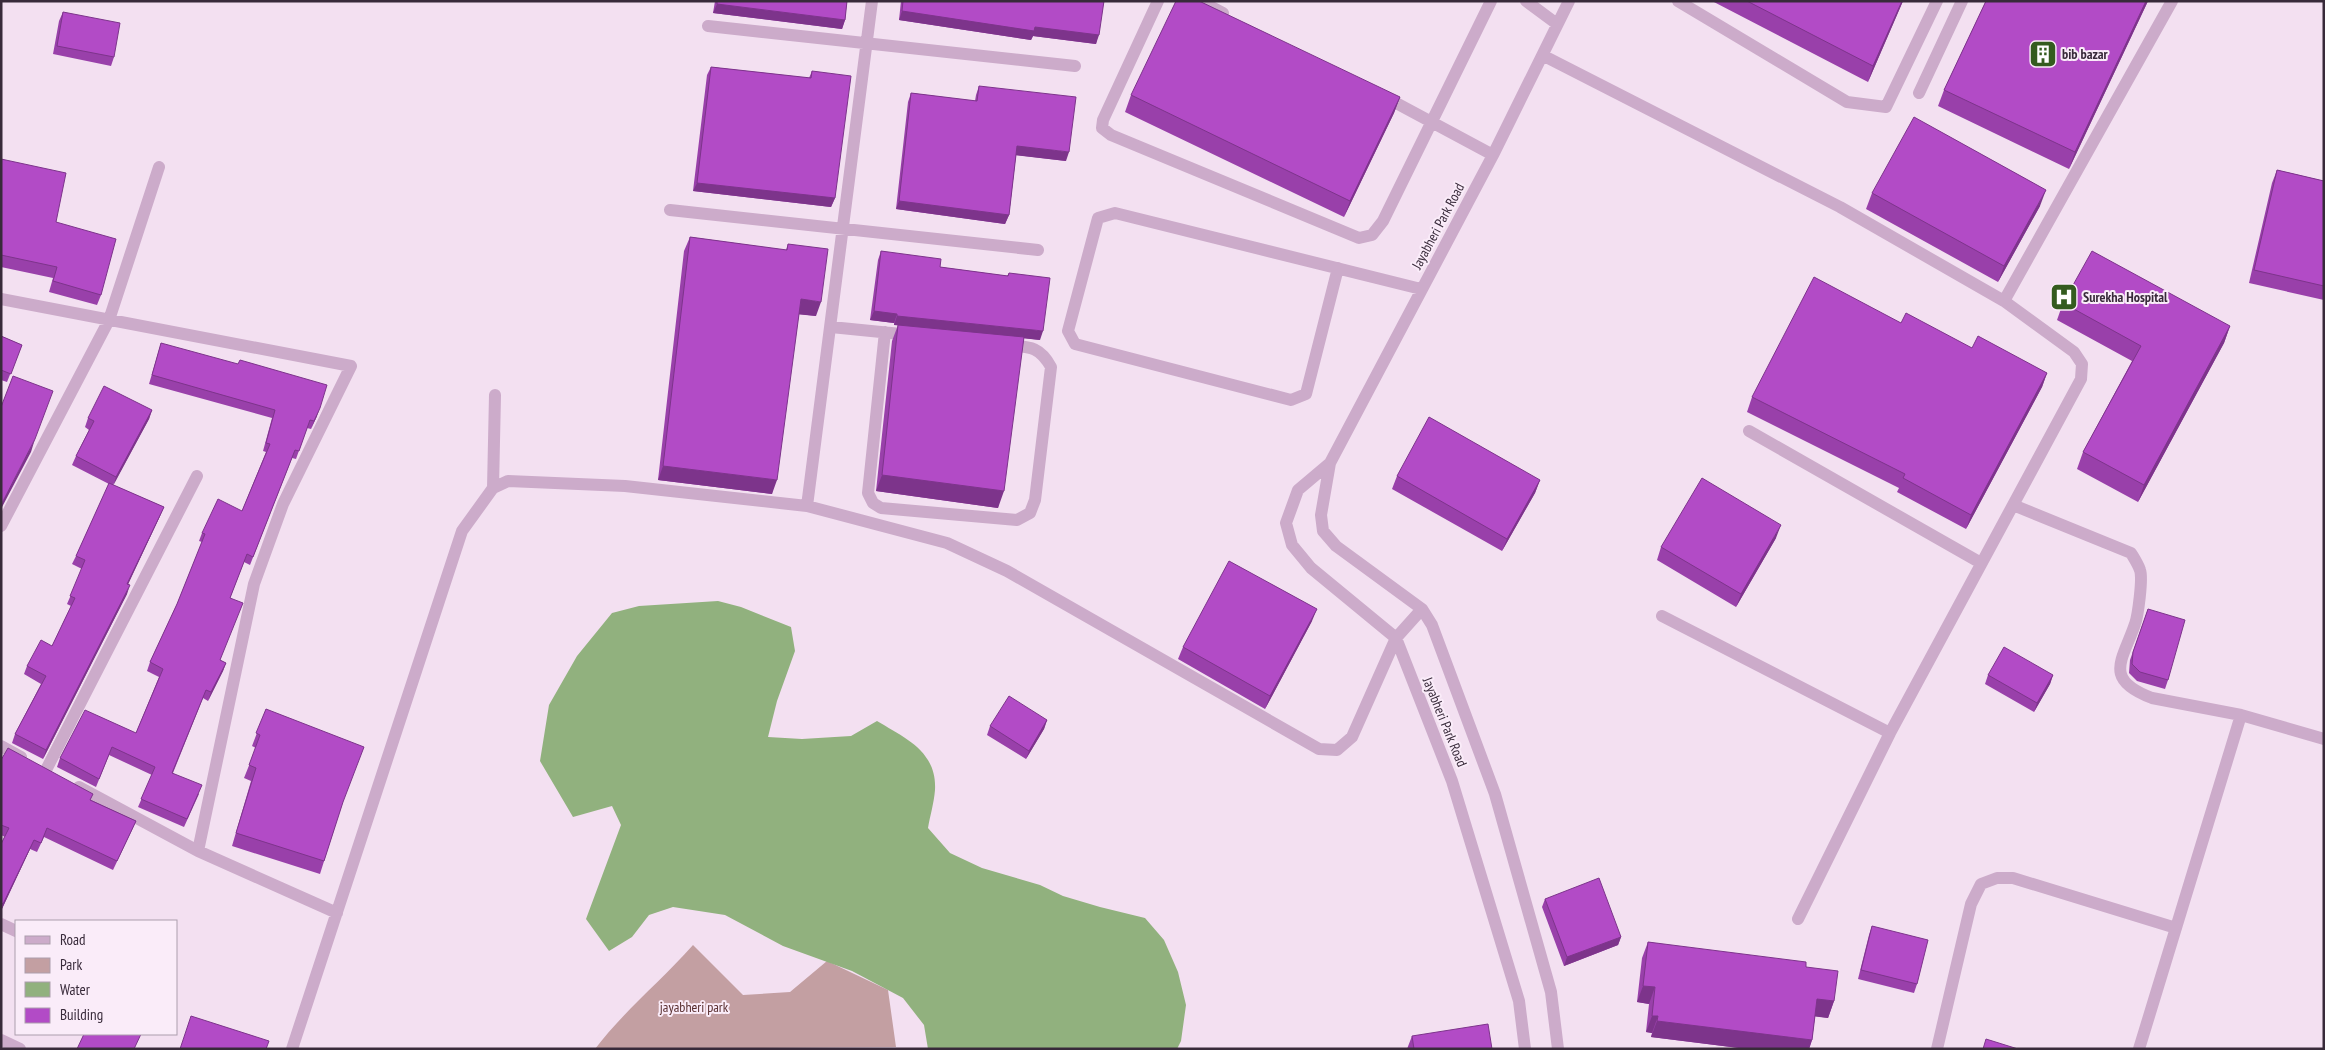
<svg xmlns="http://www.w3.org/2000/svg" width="2325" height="1050" viewBox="0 0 2325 1050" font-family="'PT Sans Narrow',sans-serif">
	<rect width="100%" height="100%" fill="#f3e0f1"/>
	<path fill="#c39fa2" d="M 693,945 L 743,995 L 790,992 L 827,961 L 888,990 L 896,1047 L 595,1049 C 624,1011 661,981 693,945 Z"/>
	<path fill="#91b17e" d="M 718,601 L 741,607 L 791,627 L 795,651 L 777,701 L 768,737 L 802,739 L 851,736 L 877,721 C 905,738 937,751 935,790 C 934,803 930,816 928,828 L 950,853 L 982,868 L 1040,885 L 1063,896 L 1100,907 L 1145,918 L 1164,940 L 1178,972 L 1186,1005 L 1181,1041 L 1177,1049 L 928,1049 L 924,1025 L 903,998 L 852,971 L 783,946 L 725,915 L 673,907 L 649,915 L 632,937 L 609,951 L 586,919 L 621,825 L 612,806 L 573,817 L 540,761 L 549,705 L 577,656 L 612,613 L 639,606 Z"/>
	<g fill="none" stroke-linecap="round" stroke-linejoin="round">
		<path stroke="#ccabca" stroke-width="12" d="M 1919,93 L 1962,1"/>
		<path stroke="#ccabca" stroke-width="12" d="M 1158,1 L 1103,120 L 1102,128 L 1111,135 L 1359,238 L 1372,235 L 1383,221 L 1491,1
			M 1200,1 L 1223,13
			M 1526,1 L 1557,24
			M 1678,1 L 1847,102 L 1886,107 L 1937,1
			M 708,26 L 1075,66
			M 1544,56 L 1840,207 L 2004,301
			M 1383,96 L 1493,155
			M 670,210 L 1038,250
			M 1338,268 L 1306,394 L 1291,400 L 1075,344 L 1068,331 L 1098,218 L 1115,213 L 1421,289
			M 1,299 L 351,366 L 283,504 L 254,584 L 198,851
			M 831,327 L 911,335
			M 885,332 L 868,493 L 873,503 L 881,508 L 1017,520 L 1030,513 L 1035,500 L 1051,367 C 1039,345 1028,347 1005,345
			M 1749,431 L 1981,563
			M 1330,463 L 1298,490 L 1286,523 L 1292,545 L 1311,568 L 1396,638 L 1452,781 L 1519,1001 L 1525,1049
			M 493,488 L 495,395
			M 2013,505 L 2131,553 C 2134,558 2138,564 2140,570 C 2143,578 2138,616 2135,624 C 2123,660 2102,679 2152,698 L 2241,715 L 2324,739
			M 807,506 L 872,1
			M 1,526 L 109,320 L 159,167
			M 1662,616 L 1890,733
			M 1,746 L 21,757
			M 46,770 L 197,476
			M 79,787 L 198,851 L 337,913
			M 1798,919 L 1890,733 L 2081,379 L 2082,364 L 2074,352 L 2004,301 L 2172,1
			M 1,924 L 16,931
			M 1,1040 L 20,1049
			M 292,1049 L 462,531 L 493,488 L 508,481 L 625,486 L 807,506 L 947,543 L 1007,571 L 1319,749 L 1337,750 L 1352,737 L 1396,638 L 1422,609
			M 1558,1049 L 1551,992 L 1495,794 L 1432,625 L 1422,609 L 1336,546 L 1323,531 L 1321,515 L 1330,463 L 1493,155 L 1569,1
			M 1937,1049 L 1971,904 L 1981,884 L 1997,878 L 2013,878 L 2176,928
			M 2139,1049 L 2241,715"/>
	</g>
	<path fill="#9940aa" d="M 715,1 L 847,1 L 845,20 L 842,29 L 713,13 Z
		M 901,1 L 1104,1 L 1096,44 L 1033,36 L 1031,40 L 899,20 Z
		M 1712,1 L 1903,1 L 1868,82 Z
		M 1986,1 L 2148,1 L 2069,169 L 1938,106 L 1944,90 Z
		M 63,12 L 114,57 L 111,66 L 53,54 L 59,21 Z
		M 711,67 L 809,78 L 812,71 L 835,198 L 831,207 L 693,191 L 707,75 Z
		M 979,86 L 1066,161 L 1016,155 L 1009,215 L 1005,224 L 896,209 L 908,102 L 911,93 L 975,101 L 976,95 Z
		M 1131,95 L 1400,97 L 1394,113 L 1344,217 L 1125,112 Z
		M 1,159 L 56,222 L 101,295 L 97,305 L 49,292 L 53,278 L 1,267 Z
		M 2277,170 L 2324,181 L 2324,300 L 2249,283 L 2272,183 Z
		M 1872,193 L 2040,206 L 1998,282 L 1866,209 Z
		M 690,237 L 786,250 L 788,244 L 816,316 L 799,314 L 772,494 L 658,480 L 684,251 Z
		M 881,251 L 940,267 L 1007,276 L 1009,273 L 1040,340 L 1024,338 L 998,508 L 876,491 L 892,341 L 898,325 L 894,325 L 894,323 L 870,320 L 878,260 Z
		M 2063,303 L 2230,326 L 2224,343 L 2138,502 L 2077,469 L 2083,452 L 2132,361 L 2057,320 Z
		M 1901,323 L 1972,348 L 2047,373 L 2042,387 L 1966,529 L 1897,492 L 1899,488 L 1747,412 L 1752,397 Z
		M 1,336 L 22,345 L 7,382 L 1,380 Z
		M 161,343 L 317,416 L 311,429 L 307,428 L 296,459 L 292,458 L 250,565 L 244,562 L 230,598 L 220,660 L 226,663 L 223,671 L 208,701 L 203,698 L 173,773 L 199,794 L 184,827 L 138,807 L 152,775 L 109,755 L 96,787 L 57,767 L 60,758 L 136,733 L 159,677 L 147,671 L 150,662 L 177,604 L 202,542 L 199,541 L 202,533 L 242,511 L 266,452 L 263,451 L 272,418 L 149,384 Z
		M 152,410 L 149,419 L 113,485 L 164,507 L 160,516 L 128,584 L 127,594 L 43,759 L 12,743 L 15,734 L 41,684 L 24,674 L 27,666 L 52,646 L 71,606 L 67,604 L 82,569 L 72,564 L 76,556 L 109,484 L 72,465 L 76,456 L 89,430 L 85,427 L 88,418 Z
		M 1397,476 L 1540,480 L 1535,493 L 1502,551 L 1392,489 Z
		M 1776,538 L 1736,607 L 1657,560 L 1661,547 Z
		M 2148,609 L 2168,680 L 2165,689 L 2137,681 L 2129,673 L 2130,660 Z
		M 1312,621 L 1265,709 L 1178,659 L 1183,647 Z
		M 1988,675 L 2053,675 L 2050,684 L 2034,712 L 1985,684 Z
		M 266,709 L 341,807 L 320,874 L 232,846 L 251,781 L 244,778 L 256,748 L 252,746 Z
		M 1047,720 L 1044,729 L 1026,759 L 987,735 L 990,726 Z
		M 1,760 L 91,800 L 136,821 L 132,830 L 113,870 L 44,837 L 37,852 L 30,849 L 1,911 L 1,844 L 5,837 L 1,835 Z
		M 1545,899 L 1621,937 L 1618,945 L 1564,966 L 1542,907 Z
		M 1872,926 L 1917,984 L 1914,993 L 1858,979 L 1869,935 Z
		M 1648,942 L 1806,967 L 1834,1001 L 1828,1018 L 1815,1016 L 1812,1040 L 1809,1049 L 1747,1049 L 1651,1037 L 1652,1033 L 1646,1032 L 1649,1004 L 1637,1002 L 1642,958 Z
		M 1412,1036 L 1492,1049 L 1407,1049 Z"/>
	<path fill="#7d348b" d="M 1902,1 L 1903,1 L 1868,82 L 1873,66 Z
		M 2146,1 L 2148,1 L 2069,169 L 2075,152 Z
		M 717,4 L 845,20 L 842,29 L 713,13 Z
		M 902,11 L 1035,27 L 1099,35 L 1096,44 L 1033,36 L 1031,40 L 899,20 Z
		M 1400,97 L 1394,113 L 1344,217 L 1350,201 Z
		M 1017,146 L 1069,152 L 1066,161 L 1014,155 Z
		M 697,183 L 835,198 L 831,207 L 693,191 Z
		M 2046,190 L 2040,206 L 1998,282 L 2004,266 Z
		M 899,201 L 1009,215 L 1005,224 L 896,209 Z
		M 801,299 L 821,302 L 816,316 L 795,314 Z
		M 874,311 L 897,314 L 894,323 L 870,320 Z
		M 897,316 L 1043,331 L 1040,340 L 894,325 Z
		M 2230,326 L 2224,343 L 2138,502 L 2144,485 Z
		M 2047,373 L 2042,387 L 1966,529 L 1971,515 Z
		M 320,408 L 317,416 L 311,429 L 314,421 Z
		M 152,410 L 149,419 L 113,486 L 116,477 Z
		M 35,439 L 31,452 L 1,509 L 1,505 Z
		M 663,466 L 777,480 L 772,494 L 658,480 Z
		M 882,475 L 1004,491 L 998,508 L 876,491 Z
		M 1540,480 L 1535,493 L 1502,551 L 1507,539 Z
		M 164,507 L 160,516 L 124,593 L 127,584 Z
		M 1781,525 L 1776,538 L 1736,607 L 1741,594 Z
		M 130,585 L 127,594 L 43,759 L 46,750 Z
		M 1317,609 L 1312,621 L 1265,709 L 1270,696 Z
		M 226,663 L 223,671 L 208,701 L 211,692 Z
		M 2053,675 L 2050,684 L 2034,712 L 2037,703 Z
		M 1047,720 L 1044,729 L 1026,759 L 1029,751 Z
		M 34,840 L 30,849 L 1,911 L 3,904 Z
		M 1621,937 L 1618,945 L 1564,966 L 1567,957 Z
		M 1643,986 L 1655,987 L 1649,1004 L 1637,1002 Z
		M 1817,999 L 1834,1001 L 1828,1018 L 1811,1016 Z
		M 1652,1016 L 1658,1016 L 1652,1033 L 1646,1032 Z
		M 1657,1021 L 1812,1040 L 1809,1049 L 1747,1049 L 1651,1037 Z"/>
	<path fill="#b24bc6" stroke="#7d348b" d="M 717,1 L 847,1 L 845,20 L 717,4 Z
		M 903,1 L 1104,1 L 1099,35 L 1035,27 L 1034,31 L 902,11 Z
		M 1176,1 L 1199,1 L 1400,97 L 1350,201 L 1131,95 Z
		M 1747,1 L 1902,1 L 1873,66 Z
		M 1986,1 L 2146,1 L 2075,152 L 1944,90 Z
		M 63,12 L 120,23 L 114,57 L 57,46 Z
		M 711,67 L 811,78 L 812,71 L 851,76 L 835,198 L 697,183 Z
		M 979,86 L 1076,97 L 1069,152 L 1017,146 L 1009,215 L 899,201 L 911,93 L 977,101 Z
		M 1914,117 L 2046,190 L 2004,266 L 1872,193 Z
		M 1,159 L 66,173 L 56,222 L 116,239 L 101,295 L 53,281 L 57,267 L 1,255 Z
		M 2277,170 L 2324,181 L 2324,286 L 2254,270 Z
		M 690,237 L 787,250 L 788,244 L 828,249 L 821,302 L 801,299 L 777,480 L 663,466 Z
		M 881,251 L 941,259 L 940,267 L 1008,276 L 1009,273 L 1050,278 L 1043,331 L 897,316 L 897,314 L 874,311 Z
		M 2092,251 L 2230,326 L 2144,485 L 2083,452 L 2141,346 L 2063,303 Z
		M 1814,277 L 1901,323 L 1906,313 L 1972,348 L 1978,336 L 2047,373 L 1971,515 L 1903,478 L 1905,474 L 1752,397 Z
		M 898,325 L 1024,337 L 1004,491 L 882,475 Z
		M 1,336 L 22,345 L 11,374 L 1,370 Z
		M 161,343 L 238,364 L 240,360 L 327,385 L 320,408 L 314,421 L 310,420 L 299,451 L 295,450 L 253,557 L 247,554 L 230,598 L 243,603 L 220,660 L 226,663 L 211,692 L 206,690 L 172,773 L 202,785 L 187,819 L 141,799 L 155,767 L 112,747 L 99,779 L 60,758 L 85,710 L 136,733 L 163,669 L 150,662 L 177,604 L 205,534 L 202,533 L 218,499 L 242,511 L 270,444 L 266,443 L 275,410 L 152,375 Z
		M 13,376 L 53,391 L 35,439 L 1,505 L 1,407 Z
		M 104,386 L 152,410 L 116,477 L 76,456 L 94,421 L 88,418 Z
		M 1429,417 L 1540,480 L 1507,539 L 1397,476 Z
		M 1702,478 L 1781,525 L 1741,594 L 1661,547 Z
		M 109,483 L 164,507 L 127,584 L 130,585 L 46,750 L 15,734 L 46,676 L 27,666 L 41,640 L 52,646 L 75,598 L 70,596 L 85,560 L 76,556 Z
		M 1229,561 L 1317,609 L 1270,696 L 1183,647 Z
		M 2148,609 L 2185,620 L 2168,680 L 2140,672 L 2132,664 L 2133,652 Z
		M 2004,647 L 2053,675 L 2037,703 L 1988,675 Z
		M 1009,696 L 1047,720 L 1029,751 L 990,726 Z
		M 266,709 L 364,747 L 343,802 L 324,861 L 236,833 L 256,768 L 249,765 L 260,735 L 256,733 Z
		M 8,748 L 93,794 L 90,800 L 136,821 L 117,861 L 47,828 L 41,843 L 34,840 L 3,904 L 1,903 L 1,844 L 9,828 L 1,825 L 1,760 Z
		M 1599,878 L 1621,937 L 1567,957 L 1545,899 Z
		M 1872,926 L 1928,940 L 1917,984 L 1861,970 Z
		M 1648,942 L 1806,962 L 1806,967 L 1838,971 L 1834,1001 L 1817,999 L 1812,1040 L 1657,1021 L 1658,1016 L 1652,1016 L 1655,987 L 1643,986 Z
		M 191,1016 L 269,1041 L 266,1049 L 180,1049 Z
		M 1488,1024 L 1492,1049 L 1414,1049 L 1412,1036 Z
		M 84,1034 L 141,1034 L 134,1049 L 77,1049 Z
		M 1986,1039 L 2018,1049 L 1983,1049 Z"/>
	<defs>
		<g id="building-square" transform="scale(1.4375)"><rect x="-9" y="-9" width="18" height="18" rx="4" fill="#345c1f" stroke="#faecf9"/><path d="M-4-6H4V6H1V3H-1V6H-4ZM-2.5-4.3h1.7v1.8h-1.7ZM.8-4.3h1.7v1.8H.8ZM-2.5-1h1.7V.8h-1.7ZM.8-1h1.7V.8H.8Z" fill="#fff"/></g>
		<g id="hospital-square" transform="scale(1.4375)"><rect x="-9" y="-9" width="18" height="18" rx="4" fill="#345c1f" stroke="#faecf9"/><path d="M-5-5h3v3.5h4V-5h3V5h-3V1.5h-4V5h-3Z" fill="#fff"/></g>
	</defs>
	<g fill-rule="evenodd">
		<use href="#building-square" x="2043" y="54"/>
		<use href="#hospital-square" x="2064" y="297"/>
	</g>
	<g text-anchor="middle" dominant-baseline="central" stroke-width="4" stroke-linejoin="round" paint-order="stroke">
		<g font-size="14" font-weight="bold" fill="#382a3a" stroke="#faecf9" text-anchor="start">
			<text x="2062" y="54">bib bazar</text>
			<text x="2083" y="297">Surekha Hospital</text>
		</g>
		<g font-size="14" fill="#382a3a" stroke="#faecf9">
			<text transform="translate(1438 226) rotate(-62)">Jayabheri Park Road</text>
			<text transform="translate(1445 722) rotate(68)">Jayabheri Park Road</text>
		</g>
		<g font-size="14" fill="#582e2f" stroke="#faecf9">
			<text x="694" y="1007">jayabheri park</text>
		</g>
	</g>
	<rect width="2325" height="1050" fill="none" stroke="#382a3a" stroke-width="5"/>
	<rect x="15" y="920" width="162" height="115" fill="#faecf9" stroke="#ac9ead"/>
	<rect x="25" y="936" width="25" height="8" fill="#ccabca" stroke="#ac9ead"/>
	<text x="60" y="945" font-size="15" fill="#382a3a">Road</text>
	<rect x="25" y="958" width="25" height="15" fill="#c39fa2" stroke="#ac9ead"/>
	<text x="60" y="970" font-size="15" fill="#382a3a">Park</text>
	<rect x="25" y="982" width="25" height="15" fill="#91b17e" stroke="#ac9ead"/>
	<text x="60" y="995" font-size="15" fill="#382a3a">Water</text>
	<rect x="25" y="1008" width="25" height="15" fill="#b24bc6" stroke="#ac9ead"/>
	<text x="60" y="1020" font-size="15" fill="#382a3a">Building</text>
</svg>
